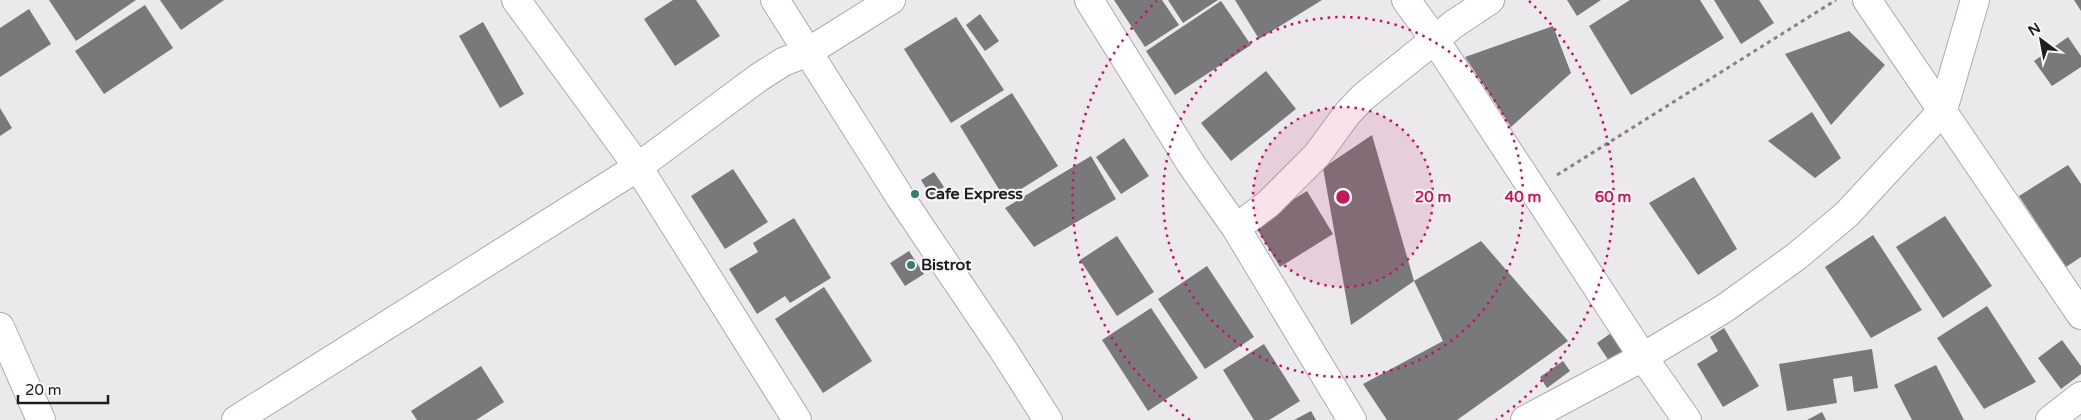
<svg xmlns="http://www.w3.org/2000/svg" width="2081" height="420" viewBox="0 0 2081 420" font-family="'Varela Round',sans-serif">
	<rect width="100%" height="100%" fill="#ebe9ec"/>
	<path fill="#79787a" d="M 49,0 L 136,0 L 76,41 Z
		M 160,0 L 224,0 L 181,30 Z
		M 673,0 L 696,0 L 720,36 L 675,66 L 644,19 Z
		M 1114,0 L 1162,0 L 1179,25 L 1145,47 Z
		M 1168,0 L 1218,0 L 1183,23 Z
		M 1235,0 L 1322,0 L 1259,39 Z
		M 1567,0 L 1601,0 L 1577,16 Z
		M 1630,0 L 1700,0 L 1724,38 L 1631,95 L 1589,26 Z
		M 1714,0 L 1759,0 L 1774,23 L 1741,44 Z
		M 2074,0 L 2081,0 L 2081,11 Z
		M 1221,1 L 1251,45 L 1175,95 L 1146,51 Z
		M 145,5 L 173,48 L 104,94 L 75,51 Z
		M 29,9 L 51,44 L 0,77 L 0,28 Z
		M 980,14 L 999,41 L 985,51 L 966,25 Z
		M 956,17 L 1004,90 L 951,123 L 904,49 Z
		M 483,22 L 524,94 L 500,108 L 459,36 Z
		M 1553,26 L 1571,73 L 1511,127 L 1465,57 Z
		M 1849,31 L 1885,65 L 1831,125 L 1785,54 Z
		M 2068,37 L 2081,56 L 2081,67 L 2052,86 L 2034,61 Z
		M 1266,71 L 1296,109 L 1231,161 L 1201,123 Z
		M 1012,93 L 1058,166 L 1005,199 L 960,126 Z
		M 0,108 L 12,128 L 0,136 Z
		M 1812,112 L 1841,158 L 1815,178 L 1768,141 Z
		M 1372,135 L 1414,281 L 1481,241 L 1568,341 L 1457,420 L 1387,420 L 1363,384 L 1443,341 L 1414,281 L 1351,325 L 1323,168 Z
		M 1124,138 L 1149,176 L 1121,194 L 1096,157 Z
		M 1091,156 L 1116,199 L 1034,247 L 1005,208 Z
		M 2068,165 L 2081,184 L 2081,257 L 2066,267 L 2019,196 Z
		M 733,169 L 768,222 L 725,249 L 691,196 Z
		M 934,172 L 944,187 L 931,196 L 921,180 Z
		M 1694,177 L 1737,249 L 1698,275 L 1649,203 Z
		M 1307,191 L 1333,234 L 1280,267 L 1254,224 Z
		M 1945,216 L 1992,286 L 1943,318 L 1896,247 Z
		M 794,218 L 831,278 L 790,303 L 785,296 L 757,314 L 729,269 L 758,252 L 753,243 Z
		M 1873,235 L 1922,310 L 1871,338 L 1825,267 Z
		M 1117,236 L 1154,292 L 1117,316 L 1080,260 Z
		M 909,251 L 924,274 L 905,286 L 890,263 Z
		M 1207,266 L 1254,337 L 1205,369 L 1158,299 Z
		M 824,287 L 872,361 L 823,393 L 775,319 Z
		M 1987,306 L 2036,382 L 1984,409 L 1937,338 Z
		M 1151,308 L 1198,378 L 1148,411 L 1102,340 Z
		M 1724,328 L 1759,386 L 1723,407 L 1697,364 L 1718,351 L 1710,337 Z
		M 1611,333 L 1625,354 L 1611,364 L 1597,343 Z
		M 2062,340 L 2081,366 L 2081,374 L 2061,389 L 2038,358 Z
		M 1264,344 L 1300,401 L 1269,420 L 1254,420 L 1223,370 Z
		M 1872,349 L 1878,388 L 1854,392 L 1852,376 L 1833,379 L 1837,403 L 1787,411 L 1779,364 Z
		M 1563,361 L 1570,371 L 1547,388 L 1540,377 Z
		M 1936,365 L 1964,420 L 1912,420 L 1894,385 Z
		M 481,366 L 504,402 L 476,420 L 417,420 L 411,411 Z
		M 1311,411 L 1316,420 L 1294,420 Z
		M 1822,412 L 1826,420 L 1807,420 Z"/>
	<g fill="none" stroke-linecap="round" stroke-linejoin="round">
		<g stroke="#adabae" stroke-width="30">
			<path id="minor" d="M 516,0 L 638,167 L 797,420
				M 775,0 L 900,197 L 1002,348 L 1048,420
				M 1089,0 L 1191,164 L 1236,228 L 1352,420
				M 1406,0 L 1435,40 L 1643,357 L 1687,420
				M 1867,0 L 2081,315
				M 1236,228 L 1268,204 L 1317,155 L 1347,114 L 1363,97 L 1454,24 L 1490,0
				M 0,327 L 41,420
				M 236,420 L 638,167 L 758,78 L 783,62 L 808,52 L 891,0
				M 1525,420 L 1643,357 L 1725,308 L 1797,256 L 1847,214 L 1943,110 L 1975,0
				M 2050,420 L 2081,396"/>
		</g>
		<path stroke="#848385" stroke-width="3" stroke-dasharray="4 4" stroke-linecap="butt" d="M 1557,175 L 1836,0"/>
		<use href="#minor" stroke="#fff" stroke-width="28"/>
	</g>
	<circle cx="1343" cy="197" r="90" fill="#c2185b" fill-opacity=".12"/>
	<g fill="none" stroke="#c2185b" stroke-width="2.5" stroke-dasharray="2.5 5">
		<circle cx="1343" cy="197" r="90"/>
		<circle cx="1343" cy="197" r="180"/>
		<path d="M1190 420A270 270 0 0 1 1157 1M1529 1A270 270 0 0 1 1496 420"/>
	</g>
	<g fill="#387d72" stroke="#f8f6f9" stroke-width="2">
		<circle cx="915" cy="194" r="5"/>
		<circle cx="911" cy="265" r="5"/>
	</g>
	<g text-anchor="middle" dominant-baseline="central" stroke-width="4" stroke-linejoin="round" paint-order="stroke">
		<g font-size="16" font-weight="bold" fill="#1f1e1f" stroke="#f8f6f9" text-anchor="start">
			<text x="925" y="194">Cafe Express</text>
			<text x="921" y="265">Bistrot</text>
		</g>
	</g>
	<circle cx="1343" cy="197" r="8" fill="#c2185b" stroke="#f8f6f9" stroke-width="2.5"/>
	<g font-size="15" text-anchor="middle" font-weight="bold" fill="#c2185b" stroke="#f8f6f9" stroke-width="4" stroke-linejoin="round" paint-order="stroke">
		<text x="1433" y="202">20 m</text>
		<text x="1523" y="202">40 m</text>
		<text x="1613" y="202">60 m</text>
	</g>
	<g transform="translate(2041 40) rotate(328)" stroke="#f8f6f9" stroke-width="4" paint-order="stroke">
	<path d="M0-4L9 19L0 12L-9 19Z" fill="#1f1e1f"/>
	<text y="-8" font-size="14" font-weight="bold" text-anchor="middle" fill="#1f1e1f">N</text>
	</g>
	<path d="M18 395v8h90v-8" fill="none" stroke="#1f1e1f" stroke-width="2.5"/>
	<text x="25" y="395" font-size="15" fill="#1f1e1f" stroke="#f8f6f9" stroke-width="4" paint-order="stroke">20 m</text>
</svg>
